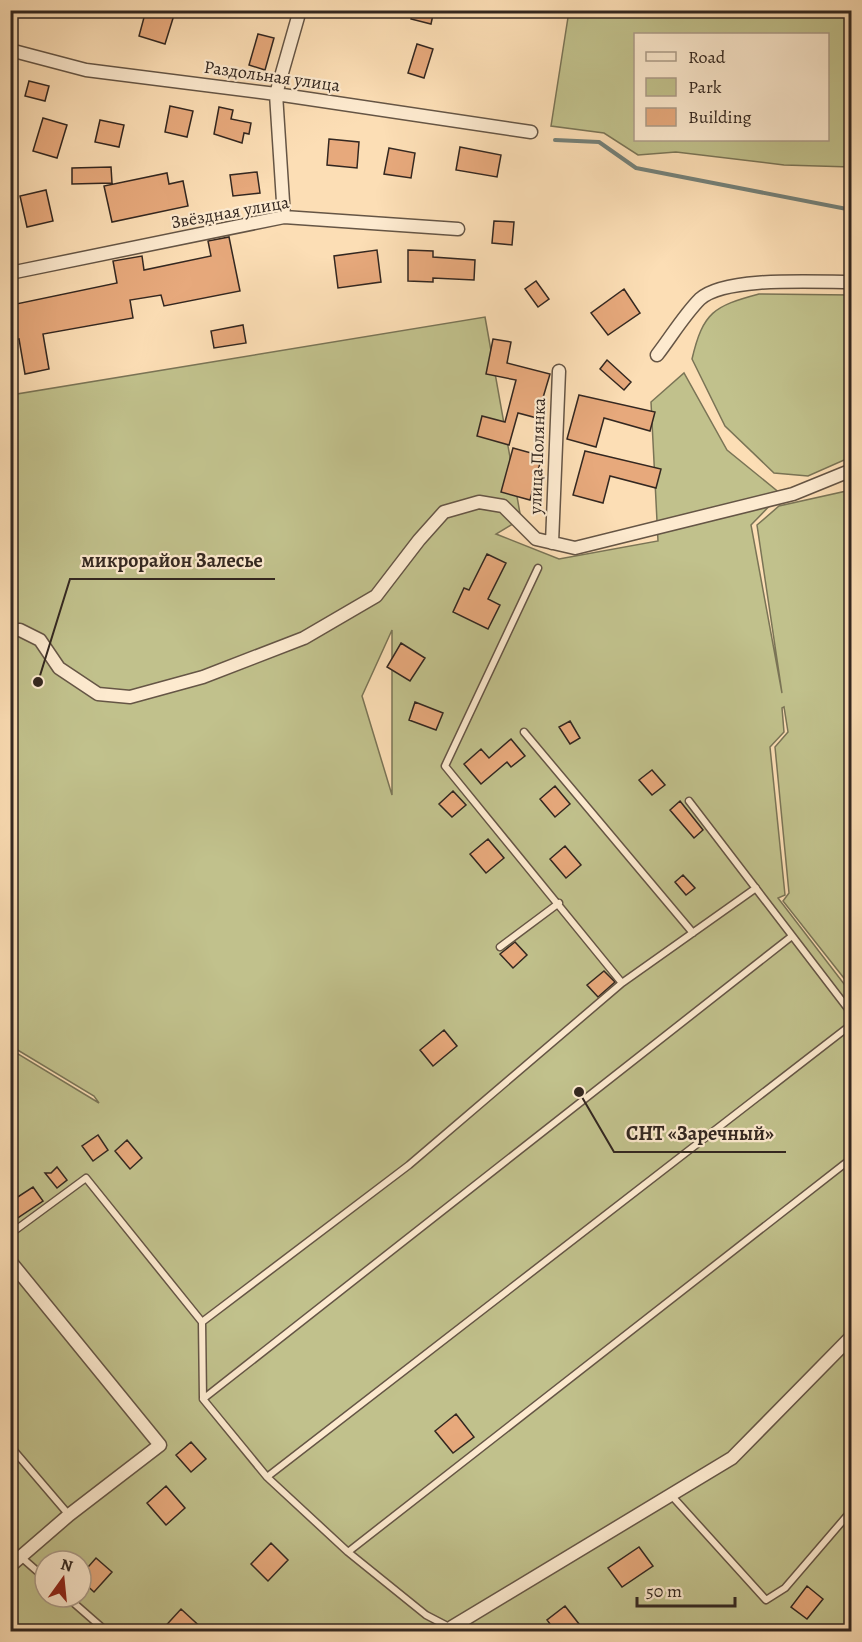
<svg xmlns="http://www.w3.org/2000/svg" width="862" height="1642" viewBox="0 0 862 1642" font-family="Alegreya,serif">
	<rect width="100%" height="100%" fill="#fcdeb5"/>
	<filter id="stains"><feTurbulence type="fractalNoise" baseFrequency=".00333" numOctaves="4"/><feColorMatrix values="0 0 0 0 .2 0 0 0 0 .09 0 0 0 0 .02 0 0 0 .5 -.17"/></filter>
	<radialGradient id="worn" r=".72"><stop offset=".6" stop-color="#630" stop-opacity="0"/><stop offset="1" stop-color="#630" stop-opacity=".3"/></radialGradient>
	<path fill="#c1c18c" stroke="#7a7456" stroke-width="1.5" fill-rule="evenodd" d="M 569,11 L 851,11 L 851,167 L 784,165 L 676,152 L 638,155 L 604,133 L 551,126 ZM 828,34 L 828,140 L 636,140 L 636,34 Z
		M 759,294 L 851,295 L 851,457 L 808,476 L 774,473 L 725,426 L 692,359 C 703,312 714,306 759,294 Z
		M 485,317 L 521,519 L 496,534 L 559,559 L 658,541 L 651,402 L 684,373 L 727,450 L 781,494 L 751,525 L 782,693 L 757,525 L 779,506 L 851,490 L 851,987 L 783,901 L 789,893 L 775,747 L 788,732 L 784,707 L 782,708 L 784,732 L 770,747 L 785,895 L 778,898 L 851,993 L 851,1631 L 11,1631 L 10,1049 L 99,1103 L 94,1096 L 11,1046 L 11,395 ZM 392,630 L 392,795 L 362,696 ZM 45,1561 L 81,1561 L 81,1597 L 45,1597 Z"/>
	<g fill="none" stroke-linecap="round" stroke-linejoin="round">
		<path stroke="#748078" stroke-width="4" d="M 555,140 L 599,142 L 636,168 L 852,210"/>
	</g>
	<path fill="#e7a97c" stroke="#332720" stroke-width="1.5" d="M 146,10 L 174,15 L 165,44 L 139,36 Z
		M 413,10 L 434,10 L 431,24 L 411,19 Z
		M 258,34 L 274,38 L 265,70 L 249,65 Z
		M 417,44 L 433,49 L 424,78 L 408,73 Z
		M 29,81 L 49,86 L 45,101 L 25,96 Z
		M 170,106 L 193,111 L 187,137 L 165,132 Z
		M 219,107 L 233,110 L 231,119 L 251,123 L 249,134 L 244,133 L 242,143 L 214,134 Z
		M 43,118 L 67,125 L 57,158 L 33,151 Z
		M 100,120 L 124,125 L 119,147 L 95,142 Z
		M 329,139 L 359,142 L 357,168 L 327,165 Z
		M 460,147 L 501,155 L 497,177 L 456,170 Z
		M 389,148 L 415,153 L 411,178 L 384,174 Z
		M 111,167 L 112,183 L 72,184 L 72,168 Z
		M 257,172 L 260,193 L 233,196 L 230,175 Z
		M 167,173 L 169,184 L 183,181 L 188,206 L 112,222 L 104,186 Z
		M 46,190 L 53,221 L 27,227 L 20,196 Z
		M 494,221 L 514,222 L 512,245 L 492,243 Z
		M 229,237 L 240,291 L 164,306 L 161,295 L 130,300 L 133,318 L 43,334 L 49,369 L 25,374 L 19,339 L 10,341 L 10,313 L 17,312 L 16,304 L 117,283 L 113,261 L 142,256 L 144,270 L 211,256 L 208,241 Z
		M 377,250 L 381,282 L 338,288 L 334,256 Z
		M 408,250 L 433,251 L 433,257 L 475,260 L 474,280 L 433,278 L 433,282 L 408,281 Z
		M 536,281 L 549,299 L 538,307 L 525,289 Z
		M 624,289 L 640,313 L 608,335 L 591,313 Z
		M 243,325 L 246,343 L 214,348 L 211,331 Z
		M 493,339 L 511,342 L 507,363 L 550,374 L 537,418 L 518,413 L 509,445 L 477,436 L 482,416 L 505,422 L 516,380 L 486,374 Z
		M 607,360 L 631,382 L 624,390 L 600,369 Z
		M 579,395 L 655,412 L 650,431 L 604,418 L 596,447 L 567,439 Z
		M 513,448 L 542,456 L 530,500 L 501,492 Z
		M 585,451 L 661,469 L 656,488 L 610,476 L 603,503 L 573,495 Z
		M 487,554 L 506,563 L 488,599 L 500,605 L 488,629 L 453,612 L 464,588 L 469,590 Z
		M 401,643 L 425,658 L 410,681 L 387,667 Z
		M 415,702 L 443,713 L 436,730 L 409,720 Z
		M 570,721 L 580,738 L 570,744 L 559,727 Z
		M 511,739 L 525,756 L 511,767 L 507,762 L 481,784 L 464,764 L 481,749 L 489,758 Z
		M 652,770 L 665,785 L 652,795 L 639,780 Z
		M 555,786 L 570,804 L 555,817 L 540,799 Z
		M 453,791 L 466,805 L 452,817 L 439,804 Z
		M 680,801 L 703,830 L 694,838 L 670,810 Z
		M 488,839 L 504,858 L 486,873 L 470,854 Z
		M 565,846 L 581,865 L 566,878 L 550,859 Z
		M 683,875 L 695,888 L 686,895 L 675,882 Z
		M 515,942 L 527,955 L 513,968 L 500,954 Z
		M 604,971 L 615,982 L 598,997 L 587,985 Z
		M 444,1030 L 457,1046 L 433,1066 L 420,1050 Z
		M 98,1135 L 108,1150 L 93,1161 L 82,1146 Z
		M 127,1140 L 142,1158 L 130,1169 L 115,1151 Z
		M 57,1167 L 67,1180 L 57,1188 L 45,1173 L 51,1173 Z
		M 33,1187 L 43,1201 L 10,1223 L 10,1202 Z
		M 456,1414 L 474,1437 L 453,1453 L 435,1431 Z
		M 191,1442 L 206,1459 L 191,1472 L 176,1455 Z
		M 166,1486 L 185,1508 L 166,1525 L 147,1503 Z
		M 271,1543 L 288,1560 L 268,1581 L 251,1564 Z
		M 639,1547 L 653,1566 L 622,1587 L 608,1568 Z
		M 96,1558 L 112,1572 L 94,1592 L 81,1580 L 81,1575 Z
		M 807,1586 L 823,1599 L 807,1619 L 791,1607 Z
		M 565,1606 L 579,1624 L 569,1632 L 556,1632 L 547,1620 Z
		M 181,1609 L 206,1632 L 160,1632 Z"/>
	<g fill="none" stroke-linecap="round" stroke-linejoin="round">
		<g stroke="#655545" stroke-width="9">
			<path id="lane" d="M 538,568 L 445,766 L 622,983
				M 524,732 L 693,933
				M 689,801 L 852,1014
				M 500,947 L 559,903
				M 10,1234 L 86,1178 L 202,1322 L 409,1165 L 622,983 L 756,888
				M 202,1322 L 203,1399 L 267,1477 L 348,1552 L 426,1615 L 453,1629
				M 203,1399 L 792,936
				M 10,1446 L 69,1515
				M 267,1477 L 852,1024
				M 671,1495 L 766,1600 L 785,1588 L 852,1510
				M 348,1552 L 852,1158
				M 21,1557 L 45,1578
				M 67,1597 L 107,1632"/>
		</g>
		<g stroke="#655545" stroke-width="15">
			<path id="street" d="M 10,50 L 86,70 L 276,94 L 531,132
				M 284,217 L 276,94 L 300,10
				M 10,273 L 284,217 L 458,229
				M 657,355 C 671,337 684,315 700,299 C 725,276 817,282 852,282
				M 552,543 L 559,371
				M 10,630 L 20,630 L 40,640 L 59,668 L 98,694 L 130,697 L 203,677 L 304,638 L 376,596 L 419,540 L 444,512 L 479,502 L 503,506 L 536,539 L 575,548 L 793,494 L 852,470
				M 10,1261 L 160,1445 L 69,1515 L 10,1566
				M 452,1627 L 732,1458 L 852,1336"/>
		</g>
		<use href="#lane" stroke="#fdeacf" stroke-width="6"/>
		<use href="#street" stroke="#fdeacf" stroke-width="12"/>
	</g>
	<g text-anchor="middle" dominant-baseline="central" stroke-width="4.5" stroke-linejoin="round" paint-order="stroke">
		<g font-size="18" fill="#332720" stroke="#fdeacf">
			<text transform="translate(272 76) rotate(8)">Раздольная улица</text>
			<text transform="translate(230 212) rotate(-10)">Звёздная улица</text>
			<text transform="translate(537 456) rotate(-88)">улица Полянка</text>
		</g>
	</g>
	<path fill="none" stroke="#332720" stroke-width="2" d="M38 682L70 579H275M579 1092L614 1152H786"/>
	<g fill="#332720" stroke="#fdeacf" stroke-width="2">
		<circle cx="38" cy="682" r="6"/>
		<circle cx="579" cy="1092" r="6"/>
	</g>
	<g font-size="20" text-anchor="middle" font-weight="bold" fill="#332720" stroke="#fdeacf" stroke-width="4.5" stroke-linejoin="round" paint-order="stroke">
		<text x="172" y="567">микрорайон Залесье</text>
		<text x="700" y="1140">СНТ «Заречный»</text>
	</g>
	<rect width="862" height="1642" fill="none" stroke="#fcdeb5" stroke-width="36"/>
	<rect x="12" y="12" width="838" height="1618" fill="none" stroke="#332720" stroke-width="3"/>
	<rect x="18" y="18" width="826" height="1606" fill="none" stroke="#332720" stroke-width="1.5"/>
	<rect x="634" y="33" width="195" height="108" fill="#fdeacf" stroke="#ac9c89" stroke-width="1.5"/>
	<rect x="646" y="52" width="30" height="9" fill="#fdeacf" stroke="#ac9c89" stroke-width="1.5"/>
	<text x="688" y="63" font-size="18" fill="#332720">Road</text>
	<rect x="646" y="78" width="30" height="18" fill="#c1c18c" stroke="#ac9c89" stroke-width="1.5"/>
	<text x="688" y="93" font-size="18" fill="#332720">Park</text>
	<rect x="646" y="108" width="30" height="18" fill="#e7a97c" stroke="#ac9c89" stroke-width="1.5"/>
	<text x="688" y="123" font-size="18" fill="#332720">Building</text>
	<g transform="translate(63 1579) rotate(15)"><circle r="28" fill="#fdeacf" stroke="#ac9c89" stroke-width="1.5"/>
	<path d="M0-4.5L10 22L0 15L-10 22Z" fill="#8f2418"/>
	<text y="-9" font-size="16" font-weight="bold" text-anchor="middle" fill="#332720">N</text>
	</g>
	<path d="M637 1597v9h98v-9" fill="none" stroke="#332720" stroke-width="3"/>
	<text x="646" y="1597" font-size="18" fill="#332720" stroke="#fdeacf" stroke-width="4.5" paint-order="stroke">50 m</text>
	<rect width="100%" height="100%" filter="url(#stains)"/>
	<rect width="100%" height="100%" fill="url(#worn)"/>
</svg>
